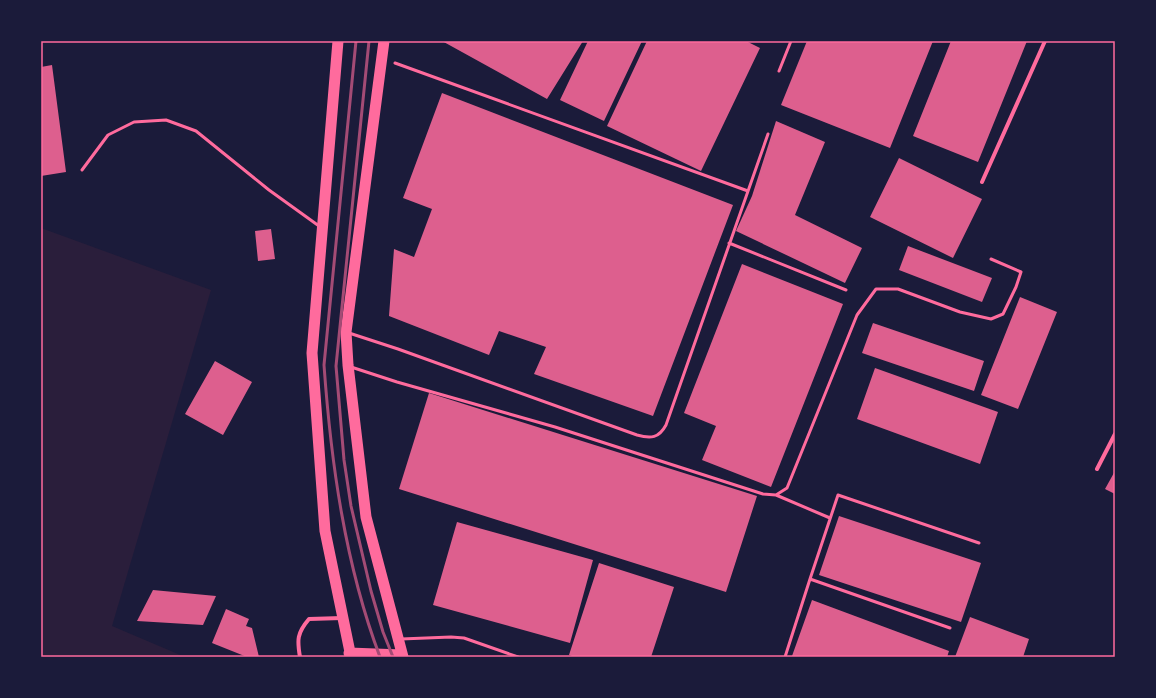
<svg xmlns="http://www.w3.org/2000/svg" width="1156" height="698" viewBox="0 0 1156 698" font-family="'Sofia Sans Condensed',sans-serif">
	<rect width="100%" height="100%" fill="#1b1b3a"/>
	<path fill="#2a1e3b" d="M 41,228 L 211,290 L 112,626 L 185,657 L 41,657 Z"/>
	<path fill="#dd5f8e" d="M 442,41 L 583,41 L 547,99 Z
		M 588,41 L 642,41 L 604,121 L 560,100 Z
		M 647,41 L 746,41 L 760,48 L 701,171 L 607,126 Z
		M 807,41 L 933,41 L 890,148 L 781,105 Z
		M 951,41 L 1027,41 L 978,162 L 913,136 Z
		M 52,65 L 66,172 L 41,176 L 41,67 Z
		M 442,93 L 733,205 L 653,416 L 534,374 L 546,347 L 499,331 L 489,355 L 389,316 L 394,249 L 414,257 L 432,209 L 403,198 Z
		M 776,121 L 825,142 L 795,215 L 862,248 L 845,283 L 736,231 L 752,196 Z
		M 899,158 L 982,199 L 953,258 L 870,217 Z
		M 271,229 L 275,259 L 258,261 L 255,231 Z
		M 908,246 L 992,278 L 982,302 L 899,270 Z
		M 742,264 L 843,304 L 771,487 L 702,460 L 716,426 L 684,413 Z
		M 1020,297 L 1057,312 L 1018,409 L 981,395 Z
		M 873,323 L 984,361 L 974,391 L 862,353 Z
		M 215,361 L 252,382 L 223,435 L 185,414 Z
		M 875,368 L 998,412 L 980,464 L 857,419 Z
		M 429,393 L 757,496 L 726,592 L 399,489 Z
		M 1115,471 L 1115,494 L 1105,489 Z
		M 839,516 L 981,563 L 961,622 L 819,575 Z
		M 457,522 L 593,560 L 570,643 L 433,605 Z
		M 599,563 L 674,587 L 651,657 L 575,657 L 569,655 Z
		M 153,590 L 216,596 L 203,625 L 137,621 Z
		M 812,600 L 949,651 L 947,657 L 792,656 Z
		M 226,609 L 249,619 L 246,626 L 252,628 L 259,657 L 247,657 L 212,643 Z
		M 970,617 L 1029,639 L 1023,657 L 955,657 Z"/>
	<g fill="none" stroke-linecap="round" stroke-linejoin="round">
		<path stroke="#ff6b9d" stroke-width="3" d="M 395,63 L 748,191
			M 779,71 L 791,41
			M 82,170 L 108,135 L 134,122 L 166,120 L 196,131 L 269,190 L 319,226
			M 729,243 L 846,290
			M 349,333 L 398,349 L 637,435 C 651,439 659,438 666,425 L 768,134
			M 351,367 L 397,382 L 555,427 L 763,494 L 776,495 L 787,488 L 857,315 L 876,289 L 898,289 L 960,312 L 991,319 L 1003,314 L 1016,287 L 1021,272 L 991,259
			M 776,495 L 830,518
			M 810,579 L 838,495 L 979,543
			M 401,639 L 451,637 L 464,638 L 518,657
			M 785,657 L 810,579 L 950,628"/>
		<path stroke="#ff6b9d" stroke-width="4" d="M 982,182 L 1045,41
			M 1097,469 L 1115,434
			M 300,657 C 297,640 297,633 309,619 L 342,618"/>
		<path stroke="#ff6b9d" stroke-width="11" d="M 338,41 L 312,353 L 325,531 L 351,657
			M 384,41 L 346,332 L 348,365 L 366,517 L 403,657
			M 349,653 L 402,655"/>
		<path stroke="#a44b75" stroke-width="3" d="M 356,41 L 324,365 C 331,463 345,564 380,657
			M 369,41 L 336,366 L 344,460 L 351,506 L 371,591 L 383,632 L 393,657"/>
	</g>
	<rect width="1156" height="698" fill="none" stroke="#1b1b3a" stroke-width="84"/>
	<rect x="42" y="42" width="1072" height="614" fill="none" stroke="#ff6b9d" stroke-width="1.5"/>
</svg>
